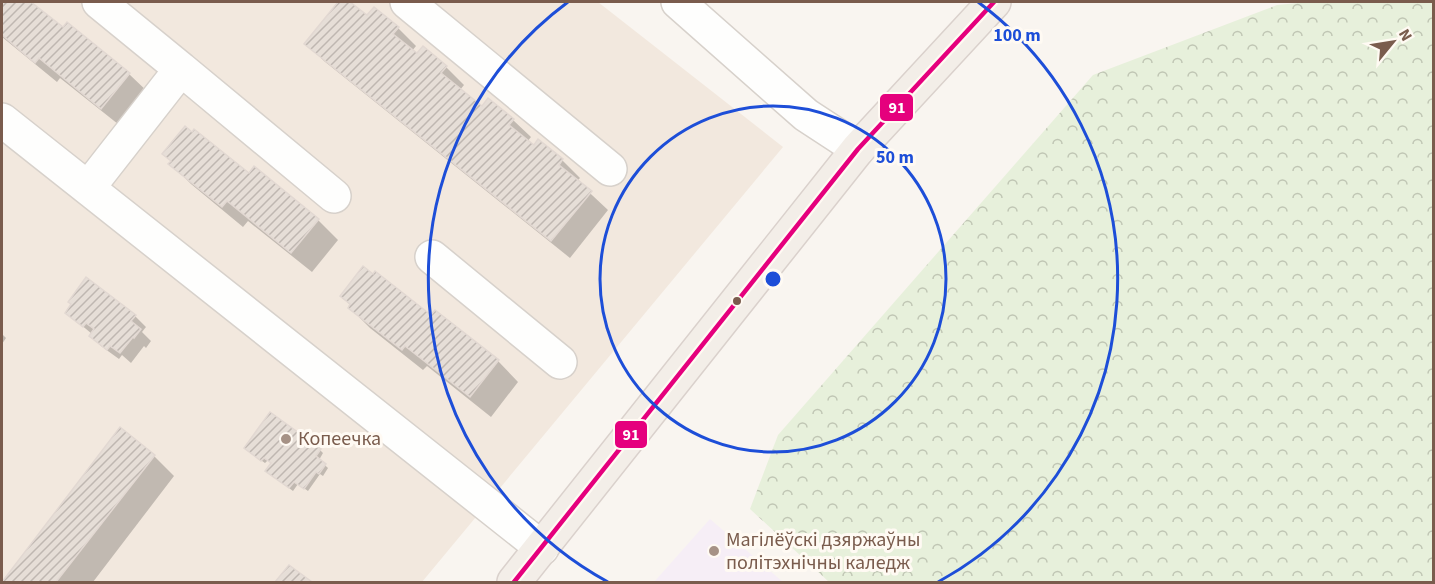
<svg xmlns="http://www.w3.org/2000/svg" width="1435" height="584" viewBox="0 0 1435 584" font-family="'Source Sans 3',sans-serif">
	<defs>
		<pattern id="forest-crowns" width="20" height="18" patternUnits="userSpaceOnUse" patternTransform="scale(1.5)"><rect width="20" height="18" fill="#e7f0db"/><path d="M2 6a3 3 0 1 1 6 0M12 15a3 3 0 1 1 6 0" fill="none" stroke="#c0c6b4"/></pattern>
		<pattern id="building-hatch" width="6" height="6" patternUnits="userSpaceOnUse" patternTransform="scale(1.5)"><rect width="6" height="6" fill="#e6ded7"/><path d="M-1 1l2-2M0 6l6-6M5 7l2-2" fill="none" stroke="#bfb7b1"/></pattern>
	</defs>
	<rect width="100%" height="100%" fill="#f9f5f0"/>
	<path fill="#f2e8de" d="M 2,2 L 598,2 L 783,147 L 422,582 L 2,582 Z"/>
	<path fill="#f6eef6" d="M 710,519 L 783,582 L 654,582 Z"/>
	<path fill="url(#forest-crowns)" d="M 1309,2 L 1433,2 L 1433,582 L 829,582 L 750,509 L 778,435 L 1093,75 L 1277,5 Z"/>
	<path fill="#0003" d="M 2,2 L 29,2 L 63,29 L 129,74 L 150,94 L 123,128 L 60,78 L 57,82 L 2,37 Z
		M 340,2 L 348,2 L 368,17 L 374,9 L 398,28 L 416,46 L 412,51 L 446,67 L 464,85 L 460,90 L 482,108 L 513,120 L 531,137 L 527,142 L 562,160 L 580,178 L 577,181 L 608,210 L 570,258 L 324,61 L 306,43 Z
		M 171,164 L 249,175 L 318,220 L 338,240 L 312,272 L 248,221 L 243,227 L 191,184 Z
		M 87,279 L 135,316 L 146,327 L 142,332 L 151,341 L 146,348 L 144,346 L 131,363 L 122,355 L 119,359 L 101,346 L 91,336 L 92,334 L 67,313 Z
		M 342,296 L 431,317 L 498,361 L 518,382 L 491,417 L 427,366 L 423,370 L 370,328 L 350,308 L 351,306 Z
		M 2,334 L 6,338 L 2,344 Z
		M 120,429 L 154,456 L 174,476 L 93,582 L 3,582 Z
		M 320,450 L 323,453 L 319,460 L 328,468 L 323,476 L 320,474 L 308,491 L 298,484 L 293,491 L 270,474 L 272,463 L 268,460 L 265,463 L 249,452 Z"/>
	<path fill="url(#building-hatch)" stroke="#e2d8d2" stroke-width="1.5" d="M 2,2 L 31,2 L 63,27 L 67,22 L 130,73 L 101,109 L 39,58 L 35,63 L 2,35 Z
		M 338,2 L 350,2 L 367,15 L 374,7 L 399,27 L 393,34 L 417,53 L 423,46 L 447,66 L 441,73 L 482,106 L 488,98 L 514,119 L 509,125 L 534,145 L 538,139 L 563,159 L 559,165 L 592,191 L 551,241 L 304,44 Z
		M 185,126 L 192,132 L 194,129 L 249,173 L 254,166 L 319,219 L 291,253 L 227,201 L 222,207 L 168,164 L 171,161 L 162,154 Z
		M 363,266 L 373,274 L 375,271 L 431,315 L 435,310 L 499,360 L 470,397 L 405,346 L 402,350 L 348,308 L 350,304 L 340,296 Z
		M 86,277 L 136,315 L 131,321 L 141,329 L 134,338 L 133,337 L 120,353 L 110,346 L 107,350 L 89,336 L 94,329 L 86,323 L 83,327 L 65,313 L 71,304 L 68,302 Z
		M 270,412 L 321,449 L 316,456 L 326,464 L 319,474 L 316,472 L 304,489 L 294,482 L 289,488 L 265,471 L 271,463 L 264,458 L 261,461 L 244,448 Z
		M 120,427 L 155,455 L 56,582 L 2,582 Z
		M 289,565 L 312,582 L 275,582 Z"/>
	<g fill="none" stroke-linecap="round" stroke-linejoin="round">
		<g stroke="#d7d1cb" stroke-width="36">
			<path id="minor" d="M 407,2 L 610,169
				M 678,2 L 806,115 L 858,149
				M 181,69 L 334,196
				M 2,120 L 542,548
				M 88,188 L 181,69 L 99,2
				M 432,257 L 560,362"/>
		</g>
		<g stroke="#dad1cc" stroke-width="36">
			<path id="major" d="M 514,582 L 858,149 L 994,2"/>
		</g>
		<use href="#minor" stroke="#fefefd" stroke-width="33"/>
		<use href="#major" stroke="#f3eee8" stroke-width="33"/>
		<g stroke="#fffaf3" stroke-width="9">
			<path id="bus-1" d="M 514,582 L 858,149 L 994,2"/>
		</g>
		<use href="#bus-1" stroke="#e5007d" stroke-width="4.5"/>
	</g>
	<g fill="none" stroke="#1d4ed8" stroke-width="3">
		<circle cx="773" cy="279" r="173"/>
		<path d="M608 582A345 345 0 0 1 568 2M978 2A345 345 0 0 1 938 582"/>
	</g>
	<circle fill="#7a5c4d" stroke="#fffaf3" stroke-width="2" cx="737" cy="301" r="5"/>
	<g fill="#a69286" stroke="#fffaf3" stroke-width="2">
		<circle cx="286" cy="439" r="6"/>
		<circle cx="714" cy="551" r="6"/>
	</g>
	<g text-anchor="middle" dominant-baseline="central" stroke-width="6" stroke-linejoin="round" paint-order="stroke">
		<g font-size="20" fill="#7a5c4d" stroke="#fffaf3" text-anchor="start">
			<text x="298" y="439">Копеечка</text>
			<text x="726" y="540">Магілёўскі дзяржаўны<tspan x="726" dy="23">політэхнічны каледж</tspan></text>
		</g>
	</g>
	<circle cx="773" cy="279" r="9" fill="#1d4ed8" stroke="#fffaf3" stroke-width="3"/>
	<g font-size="18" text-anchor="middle" font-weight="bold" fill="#1d4ed8" stroke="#fffaf3" stroke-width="6" stroke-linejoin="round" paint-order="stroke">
		<text x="1017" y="41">100 m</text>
		<text x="895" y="163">50 m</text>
	</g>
	<g stroke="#fffaf3" stroke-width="2">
		<rect x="879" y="93" width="35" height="29" rx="6" fill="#e5007d"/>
		<rect x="614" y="420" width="34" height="29" rx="6" fill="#e5007d"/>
	</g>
	<g font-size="16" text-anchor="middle" font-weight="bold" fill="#fff">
		<text x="897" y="113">91</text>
		<text x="631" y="440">91</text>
	</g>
	<rect width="1435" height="584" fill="none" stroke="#7a5c4d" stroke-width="6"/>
	<g transform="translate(1393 42) rotate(60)" stroke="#fffaf3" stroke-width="4.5" paint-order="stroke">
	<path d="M0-4.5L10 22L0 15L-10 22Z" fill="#7a5c4d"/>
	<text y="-9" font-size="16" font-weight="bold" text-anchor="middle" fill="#7a5c4d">N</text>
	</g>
</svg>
